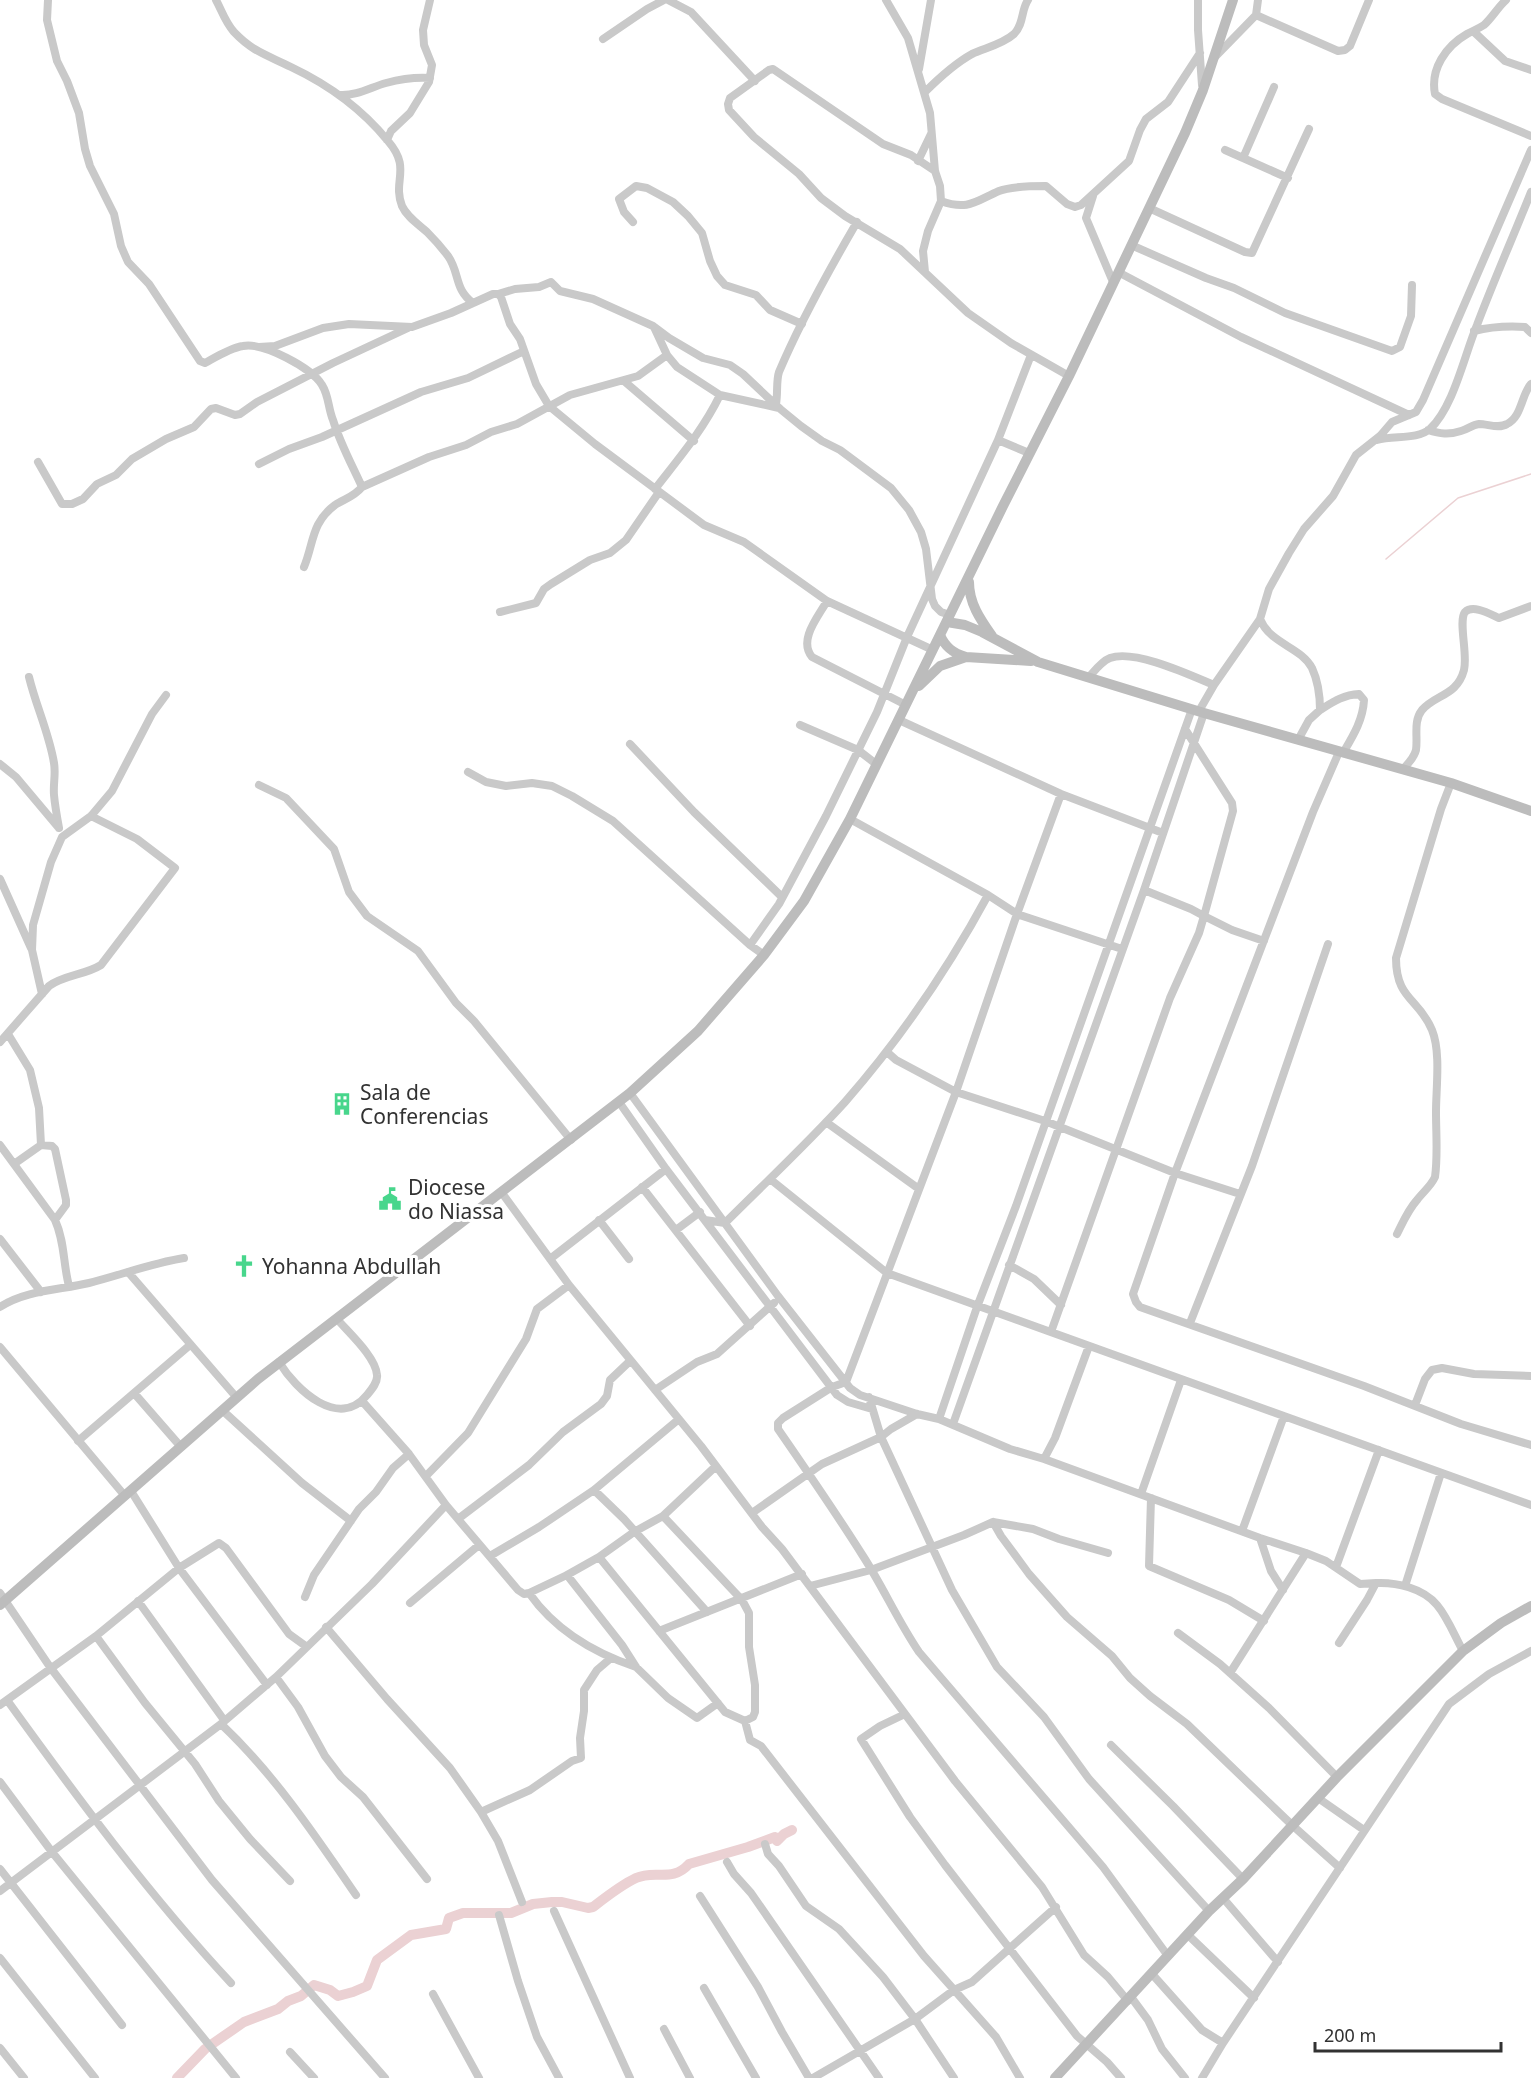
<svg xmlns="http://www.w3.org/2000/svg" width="1531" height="2078" viewBox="0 0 1531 2078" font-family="'Noto Sans',sans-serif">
	<rect width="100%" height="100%" fill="#fff"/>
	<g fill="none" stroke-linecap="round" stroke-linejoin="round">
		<path stroke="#ebd1d3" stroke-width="1.5" d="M 1386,559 L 1458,498 L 1531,474"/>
		<path stroke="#ebd1d3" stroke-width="10" d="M 177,2078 L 205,2049 L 244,2022 L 278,2009 L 288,2001 L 301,1996 L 314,1985 L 330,1990 L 338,1996 L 353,1992 L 367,1986 L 377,1960 L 411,1935 L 446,1929 L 449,1918 L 463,1913 L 511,1913 L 533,1904 L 552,1902 L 562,1902 L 588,1908 L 593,1907 C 606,1897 621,1885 636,1878 C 655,1869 672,1883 689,1864 L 748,1847 L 775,1837 L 777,1841 L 784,1834 L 792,1830"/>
		<path stroke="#c9c9c9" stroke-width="8" d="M 48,0 L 47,20 L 57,61 L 67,81 L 79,113 L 85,149 L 90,166 L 114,214 L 121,246 L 128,262 L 149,284 L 200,361 L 205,363 C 216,357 230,348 243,346 C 263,342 312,368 322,385 C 329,396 328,408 333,420 C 340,443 352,465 362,487
			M 216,0 C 222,11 225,22 234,32 C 253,52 267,55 291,67 C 329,85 362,109 388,141 C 412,169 392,180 402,206 C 407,217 418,224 427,232 C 434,239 442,248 448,256 C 460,273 454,289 473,303
			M 668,0 L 691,12 L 755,81
			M 886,0 L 908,38 L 930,113 L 935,171 L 940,186 L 941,201 L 928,231 L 923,251 L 925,272
			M 1198,0 L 1198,30 L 1202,85
			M 1506,0 C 1498,7 1492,18 1484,25 C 1478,29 1472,31 1467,34 C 1446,46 1430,69 1435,94 L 1442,99 L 1531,136
			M 1256,15 L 1338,51 L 1345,50 L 1350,46 L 1369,0
			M 1473,31 L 1505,61 L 1531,70
			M 603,39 L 647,9 L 664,0
			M 1215,57 L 1256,15 L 1258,0
			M 919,69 L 931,0
			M 925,92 C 939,78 954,64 972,54 C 985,48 1003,44 1014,34 C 1024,24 1021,10 1028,0
			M 340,95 C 357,96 371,87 386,83 C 401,79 415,77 430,78
			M 387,140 L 391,131 L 410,113 L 429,82 L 432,65 L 424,45 L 423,30 L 430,0
			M 1225,150 L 1288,178
			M 1243,158 L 1274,87
			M 918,161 L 931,134
			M 935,171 L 911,155 L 883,144 L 773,69 L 769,70 L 730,98 L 728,104 L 729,110 L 754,137 L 799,174 L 821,198 L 845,216 L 900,249 L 968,313 L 1011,343 L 1069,376
			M 1093,196 L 1086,218 L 1113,282
			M 941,201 C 968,211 976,201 999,191 C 1012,186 1032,186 1046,186 L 1067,204 L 1075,207 L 1081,205 L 1129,161 L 1140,130 L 1146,119 L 1168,102 L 1200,53
			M 1149,208 L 1245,252 L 1252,253 L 1309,129
			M 633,222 L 624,212 L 619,199 L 636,186 L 647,188 L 673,202 L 688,216 L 702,233 L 710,261 L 717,276 L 725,285 L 756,295 L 770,310 L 802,324
			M 1131,245 L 1206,278 L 1234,288 L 1285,313 L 1392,351 L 1400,347 L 1411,316 L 1412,285
			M 1118,272 L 1241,337 L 1409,415
			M 498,294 L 515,289 L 539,287 L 551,282 L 560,291 L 593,299 L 653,326 L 669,338 L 703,358 L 730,365 L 743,374 L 779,408 L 801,426 L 822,441 L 840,450 L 891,488 L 909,510 L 921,532 L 926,549 L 932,599 L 935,606 L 941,612 L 950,615
			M 654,327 L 667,355 L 677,367 L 720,395 L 779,408
			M 1474,331 C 1490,327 1509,326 1525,327 L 1531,333
			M 259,347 L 275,346 L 323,328 L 349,324 L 412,327 L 451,313 L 493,294 L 498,294 L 501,297 L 510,324 L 520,339 L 536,384 L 549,406 L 595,444 L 704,525 L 744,542 L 827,601 L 933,650
			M 624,381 L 694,441
			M 776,404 C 778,393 776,381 779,372 C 801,320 829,270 857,222
			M 1428,430 C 1440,434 1449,435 1461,431 C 1468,429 1472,425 1479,424 C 1488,424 1499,429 1507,424 C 1522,417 1521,395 1531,384
			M 998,440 L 1029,453
			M 1377,440 C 1393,435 1417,440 1430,429 C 1454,406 1464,356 1477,325 C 1494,280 1513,237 1531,192
			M 38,462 L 62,504 L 72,504 L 83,499 L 97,484 L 116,475 L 132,459 L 166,439 L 194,427 L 211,409 L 216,408 L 235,415 L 240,414 L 257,402 L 333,363 L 408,328
			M 259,464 L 289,449 L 322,437 L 421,392 L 468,378 L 524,351
			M 655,489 C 679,458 703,430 720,395
			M 304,567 C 314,543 311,523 335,505 C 344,499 354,497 362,487 L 429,457 L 466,445 L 491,432 L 517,424 L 570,395 L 638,376 L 667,355
			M 827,601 C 818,617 798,640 812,657 L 906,705
			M 500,612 L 536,603 L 544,589 L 551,584 L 590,560 L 610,553 L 626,540 L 659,492
			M 1260,619 C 1270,644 1301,647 1312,668 C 1318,681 1320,696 1320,710 L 1309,720 L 1298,740
			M 29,677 C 36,706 49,733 54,763 C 56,774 53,784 54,795 C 55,806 57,817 59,828
			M 1089,677 C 1095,670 1102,661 1110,658 C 1135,649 1190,675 1214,685 L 1260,619 L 1269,589 L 1289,553 L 1304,529 L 1333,496 L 1356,455 L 1380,436 L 1392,422 L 1416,412 L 1423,400 L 1531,150
			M 1320,710 C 1333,702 1343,695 1359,694 L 1364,700 C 1363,720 1353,736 1343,753
			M 1199,711 L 1214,685
			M 899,720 L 1061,794 L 1163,833
			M 800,725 L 858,750 L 876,764
			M 1185,729 L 1232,803 L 1233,811 L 1204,916 L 1232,930 L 1264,941
			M 630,744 L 694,812 L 782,897
			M 1339,752 L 1313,812 L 1175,1173 L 1133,1294 L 1136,1302 L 1140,1307 L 1364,1386 L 1461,1424 L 1531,1445
			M 0,764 L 16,777 L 58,827
			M 1403,769 C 1408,764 1414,758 1416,750 C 1418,737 1413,721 1422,710 C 1436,694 1457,696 1464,670 C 1468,654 1458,621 1465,612 C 1473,604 1490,614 1499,618 L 1531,606
			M 468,772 L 486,782 L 506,786 L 532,783 L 552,786 L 572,796 L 613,821 L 750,945 L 764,955
			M 259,785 L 286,798 L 334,849 L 349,892 L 367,916 L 418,951 L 456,1003 L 474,1021 L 571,1140
			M 1061,794 L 1017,914 L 956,1092 L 846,1382 L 832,1387 L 783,1418 L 778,1423 L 778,1429 C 807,1471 836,1513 863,1556 C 883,1587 898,1621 919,1652 L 1103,1867 L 1168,1956
			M 850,819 L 988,895 L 1017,914 L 1122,949
			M 0,879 L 31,948
			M 750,945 L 779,904 L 826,816 L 877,712 L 907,637 L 998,440 L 1031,355
			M 42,994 L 32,950 L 33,925 L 51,862 L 62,837 L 91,816 L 112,791 L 152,714 L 166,695
			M 8,1034 L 30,1070 L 39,1108 L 41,1145
			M 0,1042 L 49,986 C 64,975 85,975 101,965 L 175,868 L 137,839 L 91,816
			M 887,1052 L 896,1060 L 956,1092 L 1045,1121 L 1175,1173 L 1240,1194
			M 630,1093 L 778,1296 L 850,1388 L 860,1395 L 917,1414 L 939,1419 L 1010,1449 L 1044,1459 L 1260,1538 L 1306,1553 L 1326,1561 L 1360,1584 L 1376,1583
			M 619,1102 L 666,1169 L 837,1395 L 848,1402 L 872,1409
			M 826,1122 L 919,1189
			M 0,1145 L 55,1220 C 65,1242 63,1264 69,1286
			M 14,1164 L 41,1145 L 52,1146 L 55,1149 L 66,1200 L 66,1205 L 55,1220
			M 770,1179 L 887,1273 L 1531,1505
			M 642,1187 L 750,1326
			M 502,1193 L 569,1285 L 701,1446 L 762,1527 L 782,1549 L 955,1781 L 1042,1887 L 1084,1955 L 1108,1977 L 1128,2001
			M 599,1220 L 629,1259
			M 705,1220 L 725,1223 C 765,1183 807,1144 845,1102 C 900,1039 948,969 988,895
			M 676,1230 L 700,1212
			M 1397,1234 C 1403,1222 1408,1210 1417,1200 C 1423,1192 1431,1186 1435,1177 C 1438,1156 1436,1134 1436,1112 C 1436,1088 1441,1052 1432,1030 C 1419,998 1396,1000 1396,958 L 1441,809 L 1451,783
			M 0,1239 L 41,1292
			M 550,1259 L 666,1169
			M 1009,1265 L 1034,1279 L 1061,1305
			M 128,1272 L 237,1398
			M 0,1307 C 26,1290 60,1290 89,1283 C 121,1275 152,1263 184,1258
			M 1190,1323 L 1252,1166 L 1328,944
			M 1051,1332 L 1170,998 L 1199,933 L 1204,916 L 1191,909 L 1144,890
			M 0,1347 L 125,1496
			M 279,1362 C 296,1390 339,1430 367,1395 C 372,1389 378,1382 377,1375 C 376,1357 348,1332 337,1319
			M 655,1390 L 697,1362 L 717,1354 L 774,1303
			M 134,1393 L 181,1447
			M 869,1397 L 881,1437 L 952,1590 L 997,1667 L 1044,1717 L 1089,1779 L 1209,1911
			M 362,1401 L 409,1454 L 446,1505 L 518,1590 L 524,1594 L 529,1593 L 567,1575 L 599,1557 L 634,1532 L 663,1516 L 716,1466
			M 1415,1405 L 1425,1379 L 1432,1370 L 1442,1368 L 1474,1374 L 1531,1376
			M 222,1410 L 302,1483 L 351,1521
			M 939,1419 L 977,1307 L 1016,1206 L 1192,709
			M 953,1424 L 1144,890 L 1204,713
			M 78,1441 L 190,1345
			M 1044,1459 L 1055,1438 L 1089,1346
			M 426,1476 L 468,1433 L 526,1339 L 537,1309 L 569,1285
			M 594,1490 L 624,1519 L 707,1612
			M 131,1491 L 179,1568 L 267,1685
			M 1141,1494 L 1181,1380
			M 1151,1498 L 1149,1566 L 1229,1600 L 1264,1621
			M 752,1513 L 822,1464 L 881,1437 L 891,1429 L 917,1414
			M 663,1516 L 742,1600 L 749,1613 L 749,1647 L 755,1685 L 755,1712 L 753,1717 L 745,1721 L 750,1740 L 761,1746 L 924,1956 L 996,2037 L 1020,2078
			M 458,1519 L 529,1465 L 563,1432 L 601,1404 L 607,1396 L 610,1380 L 630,1361
			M 993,1522 L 1001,1536 L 1029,1574 L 1067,1617 L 1112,1656 L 1130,1678 L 1150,1696 L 1187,1724 L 1292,1825 L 1340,1868
			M 1242,1531 L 1284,1416
			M 1260,1538 L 1271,1571 L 1283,1590
			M 490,1556 L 539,1527 L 594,1490 L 679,1419
			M 599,1557 L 725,1712 L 745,1721
			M 1336,1567 L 1379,1450
			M 567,1575 L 622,1645 L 636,1667 L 668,1698 L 697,1718 L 718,1703
			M 810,1586 L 871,1570 L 964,1535 L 993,1522 L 1033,1529 L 1059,1539 L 1108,1553
			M 1405,1586 L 1441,1473
			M 0,1593 L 50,1667 L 212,1880 L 385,2078
			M 529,1593 C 555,1630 594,1653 636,1667
			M 305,1597 L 314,1575 L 359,1509 L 376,1492 L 393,1468 L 409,1454
			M 138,1601 L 224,1720
			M 410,1603 L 479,1545
			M 326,1627 L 387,1699 L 450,1768 L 481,1812 L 498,1841 L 522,1902
			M 659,1631 L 802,1574
			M 1178,1633 L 1220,1664 L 1269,1708 L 1337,1777
			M 96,1636 L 145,1703 L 195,1764 L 219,1801 L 250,1839 L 290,1881
			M 1339,1643 L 1367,1600 L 1376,1583 C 1396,1582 1423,1588 1437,1605 C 1448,1618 1455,1637 1463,1651
			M 1230,1673 L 1306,1553
			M 276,1677 L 298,1707 L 325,1756 L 341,1777 L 363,1797 L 427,1879
			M 7,1700 C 77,1797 149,1895 231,1983
			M 0,1705 L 96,1636 L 179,1568 L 219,1543 L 226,1548 L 289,1634 L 307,1647
			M 905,1714 L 880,1726 L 861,1739 L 910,1817 L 945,1865 L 1077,2036 L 1107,2062 L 1121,2078
			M 221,1724 C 274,1774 315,1835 356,1895
			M 1111,1745 L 1173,1806 L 1243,1879
			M 0,1782 L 52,1852 L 236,2078
			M 1318,1798 L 1364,1830
			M 481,1812 L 530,1790 L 572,1761 L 581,1758 L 580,1738 L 584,1711 L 584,1690 L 597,1670 L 611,1658
			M 765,1844 L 768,1854 L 779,1866 L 806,1906 L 839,1929 L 883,1977 L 915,2019 L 954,2078
			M 727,1862 L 734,1874 L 751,1893 L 879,2078
			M 0,1869 L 122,2025
			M 0,1891 L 221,1724 L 276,1677 L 372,1584 L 446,1505
			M 700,1896 L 758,1987 L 782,2032 L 809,2078
			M 1223,1898 L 1278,1962
			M 554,1911 L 630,2078
			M 499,1915 L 518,1981 L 537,2037 L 559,2078
			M 1187,1934 L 1254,1998
			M 0,1958 L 95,2078
			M 1152,1974 L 1202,2030 L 1223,2043
			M 704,1988 L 756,2078
			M 433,1994 L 479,2078
			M 1131,1997 L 1148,2020 L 1162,2049 L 1185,2078
			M 664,2029 L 690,2078
			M 0,2048 L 24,2078
			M 290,2052 L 314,2078
			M 813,2078 L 915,2019 L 954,1990 L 972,1982 L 1056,1907
			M 1202,2078 L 1223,2043 L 1449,1704 L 1489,1674 L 1531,1651"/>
		<path stroke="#bcbcbc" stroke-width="10" d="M 969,582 C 969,603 980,619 992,636
			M 947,622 L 965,625 L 982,632 L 1038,662 L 1204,713 L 1451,783 L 1531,811
			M 940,635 C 945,647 953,653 966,657 L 1031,661
			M 919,686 L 940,666 L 966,657
			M 0,1605 L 258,1379 L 630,1093 L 698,1031 L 764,955 L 804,901 L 850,819 L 1002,508 L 1069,376 L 1185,133 L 1203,90 L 1233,0
			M 1055,2078 L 1209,1911 L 1243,1879 L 1337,1777 L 1463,1651 L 1501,1623 L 1531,1606"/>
	</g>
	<defs>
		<g id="building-bare" transform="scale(1.8)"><path d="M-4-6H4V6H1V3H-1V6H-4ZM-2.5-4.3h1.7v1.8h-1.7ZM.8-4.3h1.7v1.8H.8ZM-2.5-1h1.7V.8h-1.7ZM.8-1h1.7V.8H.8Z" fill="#48d68c" stroke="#fff" stroke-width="2.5" paint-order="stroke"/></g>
		<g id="civic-bare" transform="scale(1.8)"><path d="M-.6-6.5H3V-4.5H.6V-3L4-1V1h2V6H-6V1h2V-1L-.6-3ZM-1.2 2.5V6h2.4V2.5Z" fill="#48d68c" stroke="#fff" stroke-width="2.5" paint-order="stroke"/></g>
		<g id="church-bare" transform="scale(1.8)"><path d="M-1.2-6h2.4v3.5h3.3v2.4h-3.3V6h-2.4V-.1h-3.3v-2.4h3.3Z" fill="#48d68c" stroke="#fff" stroke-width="2.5" paint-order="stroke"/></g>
	</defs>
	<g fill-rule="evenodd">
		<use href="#building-bare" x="342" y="1104"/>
		<use href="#civic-bare" x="390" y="1199"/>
		<use href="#church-bare" x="244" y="1266"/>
	</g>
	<g text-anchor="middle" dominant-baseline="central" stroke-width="6" stroke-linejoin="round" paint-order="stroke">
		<g font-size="21" fill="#323232" stroke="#fff" text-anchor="start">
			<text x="360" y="1092">Sala de<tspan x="360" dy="24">Conferencias</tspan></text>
			<text x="408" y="1187">Diocese<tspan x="408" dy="24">do Niassa</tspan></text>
			<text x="262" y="1266">Yohanna Abdullah</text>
		</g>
	</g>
	<path d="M1315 2042v9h186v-9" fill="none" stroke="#323232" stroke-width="3"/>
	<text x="1324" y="2042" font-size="18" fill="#323232" stroke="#ffffff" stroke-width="4.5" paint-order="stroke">200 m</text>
</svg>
